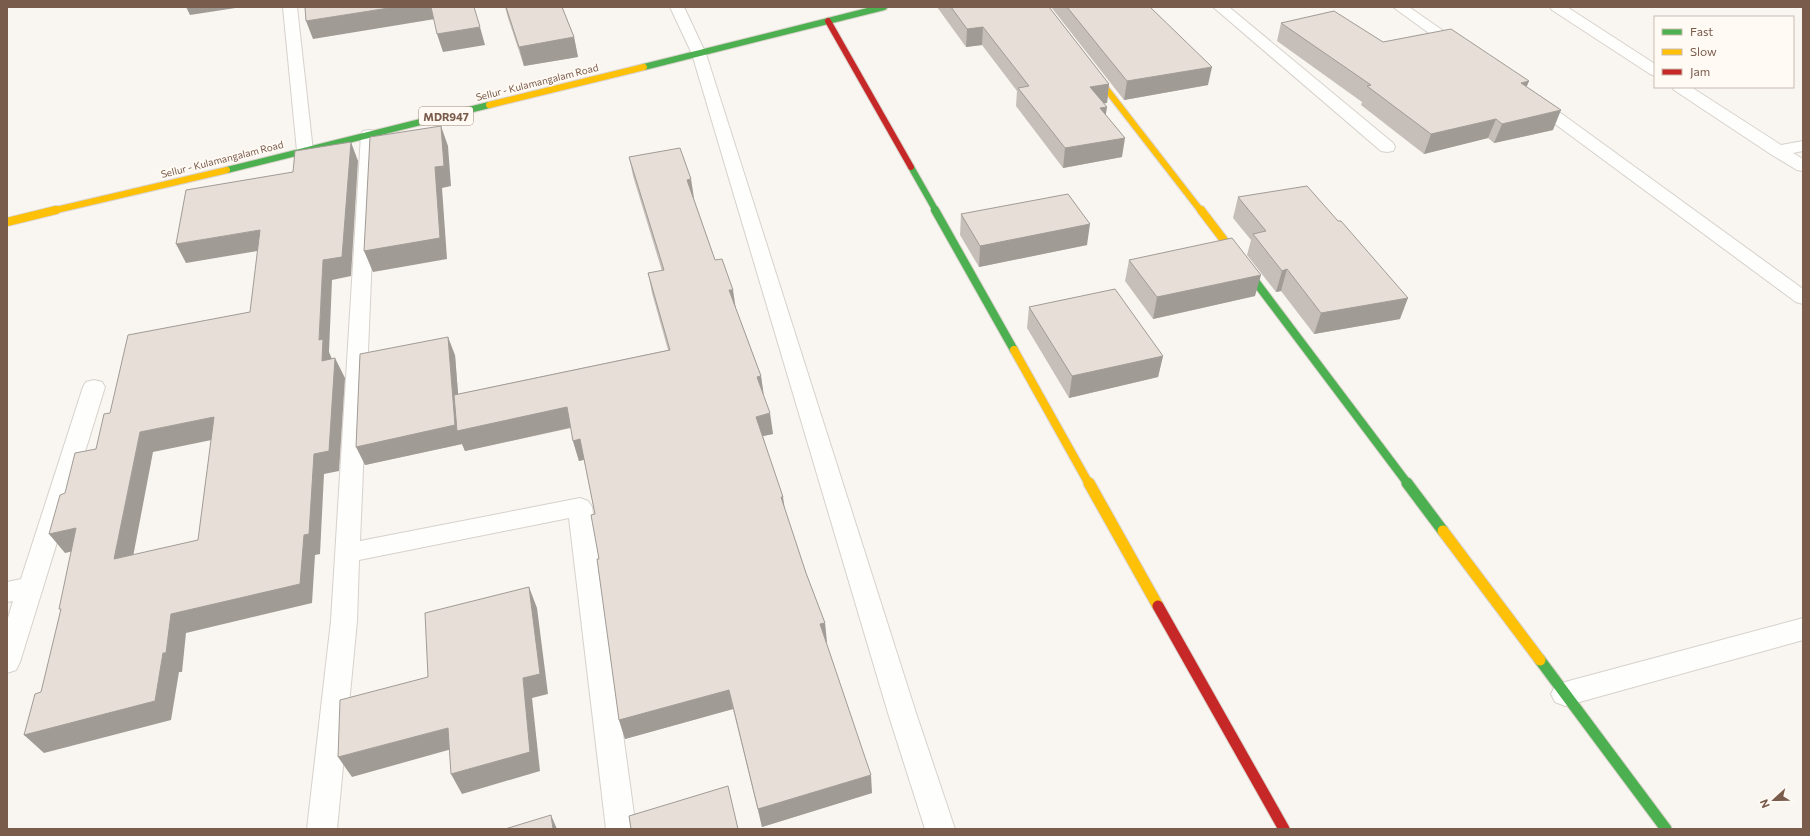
<svg xmlns="http://www.w3.org/2000/svg" width="1810" height="836" viewBox="0 0 1810 836" font-family="Commissioner,sans-serif">
	<rect width="100%" height="100%" fill="#f9f5f0"/>
	<g fill="none" stroke-linecap="round" stroke-linejoin="round">
		<g stroke="#d7d1cb" stroke-width="2">
			<path id="street" d="M 283,7 L 297,7 L 313,151 L 311,155 L 305,156 L 299,155 L 297,151 Z
				M 670,7 L 684,7 L 706,54 L 916,713 L 955,829 L 925,829 L 888,713 L 692,54 Z
				M 1213,7 L 1229,7 L 1393,143 L 1395,147 L 1393,151 L 1387,152 L 1381,151 Z
				M 1393,7 L 1409,7 L 1465,46 L 1467,49 L 1465,52 L 1460,53 L 1455,52 Z
				M 1550,7 L 1567,7 L 1655,64 L 1655,76 L 1650,74 L 1552,10 Z
				M 1672,87 L 1691,87 L 1781,145 L 1803,141 L 1803,151 L 1793,153 L 1803,159 L 1803,171 L 1797,170 L 1772,155 L 1674,90 Z
				M 1534,96 L 1540,98 L 1803,289 L 1803,304 L 1796,302 L 1528,104 L 1526,101 L 1528,98 Z
				M 369,130 L 375,131 L 377,135 L 360,541 L 580,498 L 588,501 L 592,507 L 636,829 L 606,829 L 569,518 L 359,560 L 357,621 L 337,829 L 307,829 L 331,621 L 361,135 L 363,131 Z
				M 94,380 L 102,382 L 105,387 L 20,662 L 16,670 L 7,673 L 7,621 L 13,601 L 7,602 L 7,582 L 21,579 L 83,387 L 86,382 Z
				M 1803,618 L 1803,640 L 1565,706 L 1555,702 L 1551,694 L 1555,686 L 1565,682 Z"/>
		</g>
		<g stroke="#d9d2cb" stroke-width="8">
			<path id="fast-far2" d="M 644,67 L 884,7
				M 911,167 L 936,211
				M 227,170 L 489,105"/>
		</g>
		<g stroke="#d9d2cb" stroke-width="10">
			<path id="fast-far1" d="M 935,210 L 1014,350
				M 1246,269 L 1408,484"/>
		</g>
		<g stroke="#d9d2cb" stroke-width="13">
			<path id="fast" d="M 1407,483 L 1443,531
				M 1540,660 L 1666,829"/>
		</g>
		<g stroke="#d9d2cb" stroke-width="8">
			<path id="slow-far2" d="M 1090,68 L 1201,211
				M 489,105 L 644,67
				M 52,211 L 227,170"/>
		</g>
		<g stroke="#d9d2cb" stroke-width="10">
			<path id="slow-far1" d="M 1201,210 L 1246,269
				M 7,222 L 56,210
				M 1014,350 L 1089,484"/>
		</g>
		<g stroke="#d9d2cb" stroke-width="13">
			<path id="slow" d="M 1089,483 L 1158,606
				M 1443,531 L 1540,660"/>
		</g>
		<g stroke="#d9d2cb" stroke-width="8">
			<path id="jam-far1" d="M 828,21 L 911,167"/>
		</g>
		<g stroke="#d9d2cb" stroke-width="13">
			<path id="jam" d="M 1158,606 L 1284,829"/>
		</g>
		<use href="#street" fill="#fefefd" fill-rule="evenodd"/>
		<use href="#fast-far2" stroke="#4caf50" stroke-width="6"/>
		<use href="#fast-far1" stroke="#4caf50" stroke-width="8"/>
		<use href="#fast" stroke="#4caf50" stroke-width="11"/>
		<use href="#slow-far2" stroke="#ffc107" stroke-width="6"/>
		<use href="#slow-far1" stroke="#ffc107" stroke-width="8"/>
		<use href="#slow" stroke="#ffc107" stroke-width="11"/>
		<use href="#jam-far1" stroke="#c62828" stroke-width="6"/>
		<use href="#jam" stroke="#c62828" stroke-width="11"/>
	</g>
	<path fill="#c6bfb9" d="M 505,7 L 562,7 L 574,37 L 578,57 L 524,66 L 508,18 Z
		M 937,7 L 1049,7 L 1109,84 L 1107,103 L 1104,103 L 1106,115 L 1122,157 L 1063,168 L 1016,106 L 1017,91 L 982,45 L 966,47 Z
		M 1051,7 L 1150,7 L 1208,85 L 1124,100 Z
		M 1281,23 L 1529,81 L 1526,87 L 1553,130 L 1494,143 L 1488,138 L 1424,154 L 1361,105 L 1362,102 L 1277,41 Z
		M 629,157 L 694,198 L 694,199 L 715,260 L 735,306 L 761,376 L 763,394 L 773,434 L 763,436 L 784,508 L 806,573 L 825,623 L 826,642 L 872,793 L 762,827 L 733,709 L 625,739 L 619,720 L 599,559 L 595,514 L 584,460 L 579,461 L 573,441 L 571,428 L 465,451 L 462,444 L 365,465 L 455,355 L 458,394 L 668,350 L 652,293 L 648,273 L 662,271 L 633,176 Z
		M 1238,197 L 1400,319 L 1314,334 L 1281,291 L 1276,292 L 1247,255 L 1251,240 L 1233,218 Z
		M 961,214 L 1087,245 L 979,267 L 960,235 Z
		M 1129,260 L 1255,296 L 1153,319 L 1125,281 Z
		M 1029,307 L 1163,356 L 1158,377 L 1069,398 L 1027,328 Z"/>
	<path fill="#a19b96" d="M 186,7 L 242,7 L 190,15 Z
		M 395,7 L 432,7 L 435,19 L 313,39 L 306,21 Z
		M 480,27 L 485,45 L 443,52 L 437,34 Z
		M 983,27 L 982,45 L 966,47 L 967,29 Z
		M 574,37 L 578,57 L 524,66 L 519,47 Z
		M 1212,67 L 1208,85 L 1124,100 L 1127,81 Z
		M 1529,81 L 1521,100 L 1521,83 Z
		M 1109,84 L 1107,103 L 1087,106 L 1090,87 Z
		M 1107,107 L 1104,126 L 1100,108 Z
		M 1561,110 L 1553,130 L 1494,143 L 1502,124 Z
		M 1496,119 L 1488,138 L 1424,154 L 1431,134 Z
		M 441,126 L 448,146 L 451,186 L 442,188 L 447,259 L 373,272 L 364,251 L 435,167 Z
		M 1125,138 L 1122,157 L 1063,168 L 1065,148 Z
		M 351,142 L 358,161 L 351,276 L 332,280 L 329,352 L 332,359 L 322,361 L 319,340 L 323,260 Z
		M 691,179 L 694,198 L 690,199 L 687,180 Z
		M 1090,224 L 1087,245 L 979,267 L 980,246 Z
		M 260,230 L 269,249 L 186,263 L 176,244 Z
		M 1287,269 L 1281,291 L 1276,292 L 1282,271 Z
		M 1261,275 L 1255,296 L 1153,319 L 1157,297 Z
		M 729,290 L 733,290 L 736,310 Z
		M 1408,298 L 1400,319 L 1314,334 L 1321,313 Z
		M 448,337 L 455,355 L 461,430 L 567,407 L 573,427 L 465,451 L 462,444 L 365,465 L 356,447 Z
		M 1163,356 L 1158,377 L 1069,398 L 1072,376 Z
		M 335,358 L 345,378 L 339,471 L 324,474 L 320,554 L 315,555 L 312,603 L 186,633 L 182,672 L 179,672 L 171,720 L 44,753 L 24,735 L 163,653 L 171,614 L 314,454 Z
		M 761,376 L 764,396 L 757,377 Z
		M 770,413 L 773,434 L 759,437 L 756,417 Z
		M 214,417 L 226,437 L 153,452 L 129,578 L 114,559 L 140,432 Z
		M 580,439 L 586,459 L 579,461 L 573,441 Z
		M 781,497 L 783,497 L 786,517 Z
		M 76,528 L 92,547 L 65,553 L 49,534 Z
		M 529,587 L 537,608 L 548,694 L 532,698 L 540,771 L 462,794 L 451,774 Z
		M 825,623 L 827,642 L 822,644 L 820,624 Z
		M 729,690 L 733,709 L 625,739 L 619,720 Z
		M 448,728 L 459,747 L 352,777 L 338,757 Z
		M 871,775 L 872,793 L 762,827 L 758,809 Z
		M 551,815 L 557,829 L 553,829 Z"/>
	<path fill="#e6ded7" stroke="#a19b96" fill-rule="evenodd" d="M 305,7 L 395,7 L 306,21 Z
		M 431,7 L 474,7 L 480,27 L 437,34 Z
		M 506,7 L 562,7 L 574,37 L 519,47 Z
		M 951,7 L 1049,7 L 1109,84 L 1090,87 L 1107,107 L 1100,108 L 1125,138 L 1065,148 L 1018,88 L 1029,86 L 983,27 L 967,29 Z
		M 1067,7 L 1150,7 L 1212,67 L 1127,81 Z
		M 1334,11 L 1383,42 L 1451,29 L 1529,81 L 1521,83 L 1561,110 L 1502,124 L 1496,119 L 1431,134 L 1367,86 L 1371,85 L 1281,23 Z
		M 441,126 L 444,166 L 435,167 L 440,238 L 364,251 L 370,137 Z
		M 351,142 L 342,257 L 323,260 L 319,340 L 323,339 L 322,361 L 335,358 L 329,451 L 314,454 L 309,534 L 304,535 L 300,584 L 171,614 L 166,653 L 163,653 L 155,701 L 24,735 L 35,694 L 41,692 L 61,609 L 59,609 L 76,528 L 49,534 L 60,495 L 65,493 L 75,453 L 96,449 L 104,414 L 110,413 L 128,335 L 250,312 L 260,230 L 176,244 L 186,190 L 293,172 L 295,151 ZM 214,417 L 198,540 L 114,559 L 140,432 Z
		M 680,148 L 691,179 L 687,180 L 715,260 L 722,259 L 733,290 L 729,290 L 761,376 L 757,377 L 770,413 L 756,417 L 783,497 L 781,497 L 806,573 L 825,623 L 820,624 L 871,775 L 758,809 L 729,690 L 619,720 L 597,559 L 599,559 L 591,515 L 595,514 L 580,439 L 573,441 L 567,407 L 457,431 L 454,395 L 670,350 L 648,273 L 664,270 L 629,157 Z
		M 1307,186 L 1338,221 L 1341,221 L 1408,298 L 1321,313 L 1287,269 L 1282,271 L 1253,234 L 1266,231 L 1238,197 Z
		M 1068,194 L 1090,224 L 980,246 L 961,214 Z
		M 1232,238 L 1261,275 L 1157,297 L 1129,260 Z
		M 1115,289 L 1163,356 L 1072,376 L 1029,307 Z
		M 448,337 L 455,425 L 356,447 L 360,354 Z
		M 529,587 L 540,674 L 523,678 L 530,752 L 451,774 L 448,728 L 338,757 L 340,700 L 428,677 L 425,613 Z
		M 728,786 L 738,829 L 631,829 L 629,816 Z
		M 551,815 L 553,829 L 505,829 Z"/>
	<g text-anchor="middle" dominant-baseline="central" stroke-width="3.5" stroke-linejoin="round" paint-order="stroke">
		<g font-size="10" fill="#7a5c4d" stroke="#fffaf3">
			<text transform="translate(537 82) rotate(-14)">Sellur - Kulamangalam Road</text>
			<text transform="translate(222 159) rotate(-14)">Sellur - Kulamangalam Road</text>
		</g>
		<rect fill="#fffaf3" stroke="#a28b7f" stroke-width="1" x="419" y="107" width="54" height="18" rx="3"/>
		<g font-size="11" font-weight="bold" fill="#7a5c4d">
			<text x="446" y="116">MDR947</text>
		</g>
	</g>
	<rect width="1810" height="836" fill="none" stroke="#7a5c4d" stroke-width="16"/>
	<rect x="1654" y="16" width="140" height="72" fill="#fffaf3" stroke="#cabbb1"/>
	<rect x="1662" y="29" width="20" height="6" fill="#4caf50" stroke="#cabbb1"/>
	<text x="1690" y="36" font-size="12" fill="#7a5c4d">Fast</text>
	<rect x="1662" y="49" width="20" height="6" fill="#ffc107" stroke="#cabbb1"/>
	<text x="1690" y="56" font-size="12" fill="#7a5c4d">Slow</text>
	<rect x="1662" y="69" width="20" height="6" fill="#c62828" stroke="#cabbb1"/>
	<text x="1690" y="76" font-size="12" fill="#7a5c4d">Jam</text>
	<g transform="translate(1774 800) rotate(248)" stroke="#fffaf3" stroke-width="3" paint-order="stroke">
	<path d="M0-3L7 15L0 10L-7 15Z" fill="#7a5c4d"/>
	<text y="-6" font-size="11" font-weight="bold" text-anchor="middle" fill="#7a5c4d">N</text>
	</g>
</svg>
